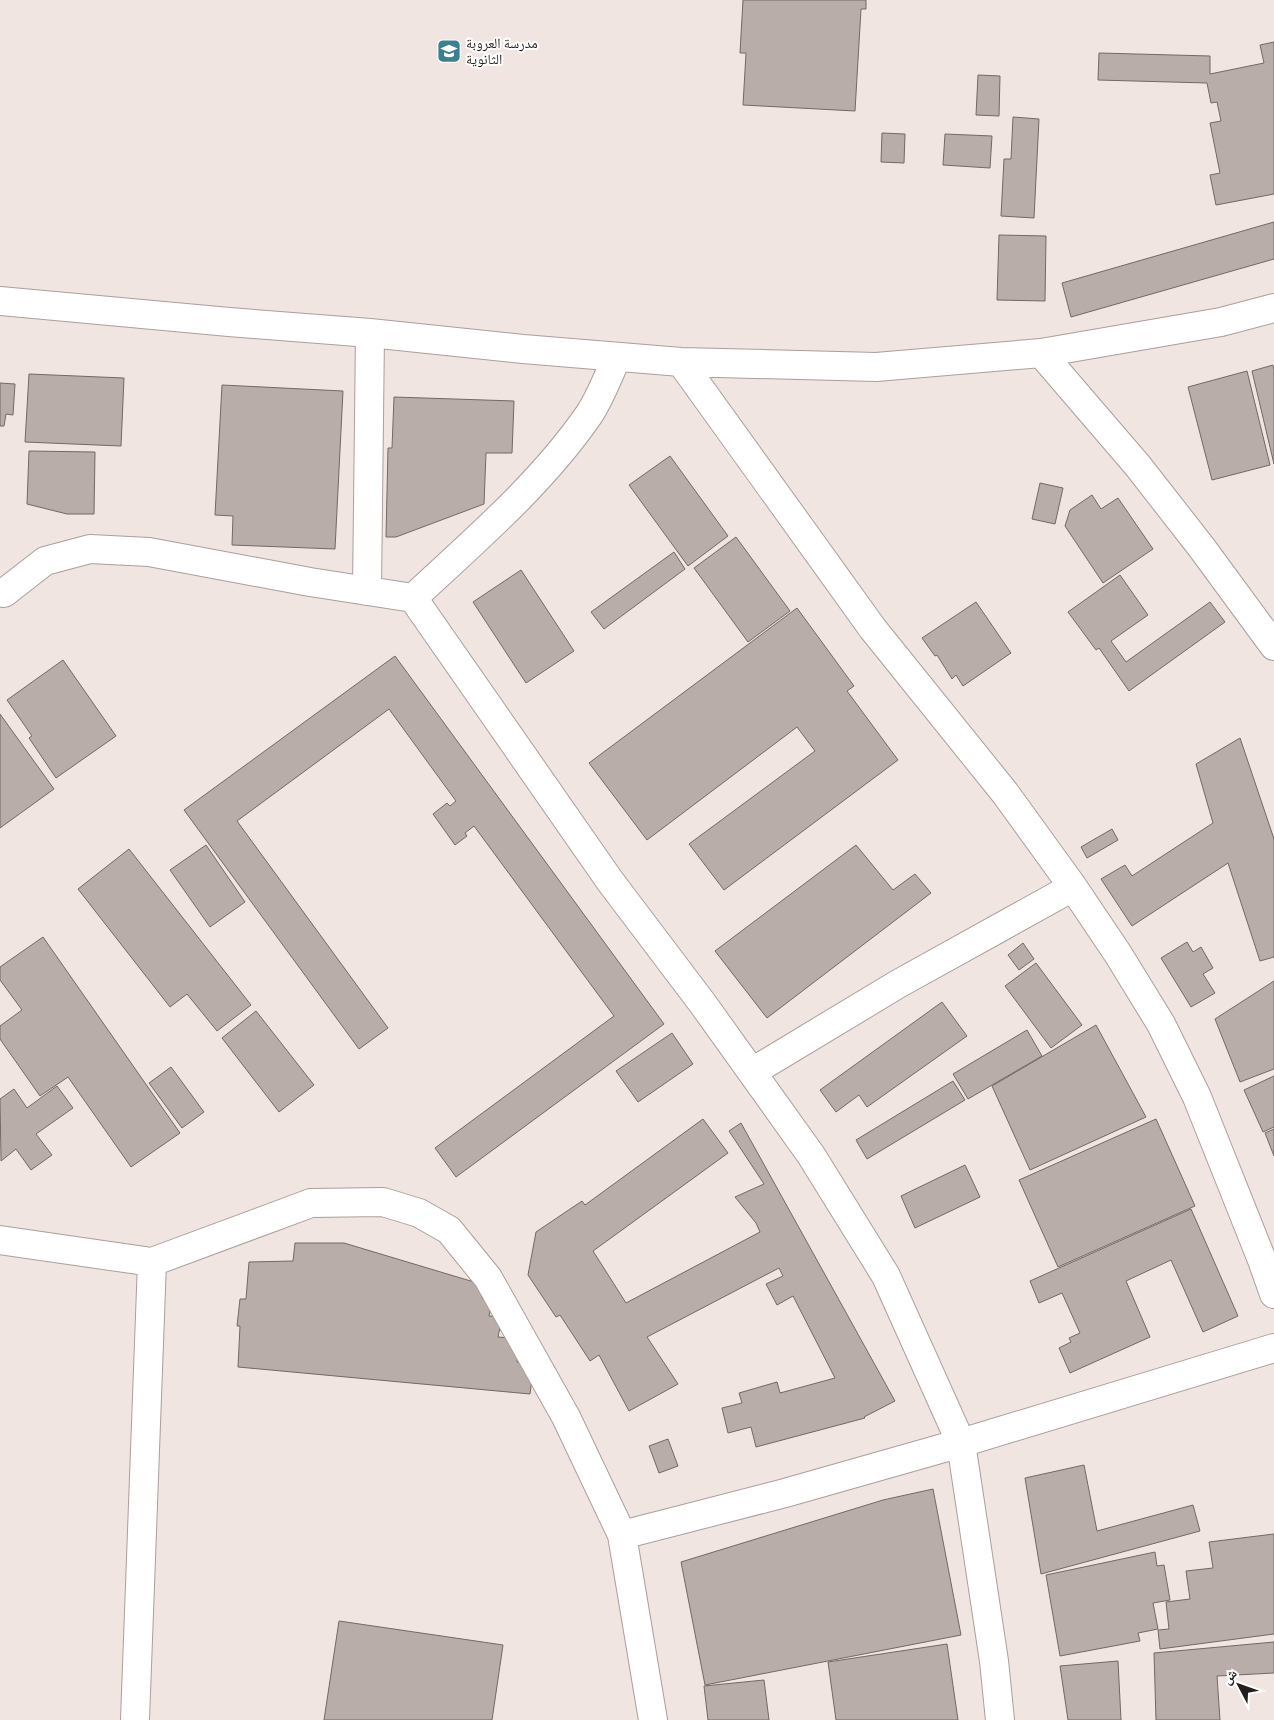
<svg xmlns="http://www.w3.org/2000/svg" width="1274" height="1720" viewBox="0 0 1274 1720" font-family="'Fira Sans Condensed','Noto Naskh Arabic',sans-serif">
	<rect width="100%" height="100%" fill="#f1e5e1"/>
	<path fill="#b8ada9" stroke="#726864" d="M 743,0 L 866,0 L 866,9 L 861,9 L 855,111 L 743,105 L 746,53 L 740,53 Z
		M 1274,42 L 1274,194 L 1216,205 L 1210,175 L 1220,173 L 1210,123 L 1221,121 L 1217,102 L 1211,103 L 1207,83 L 1098,80 L 1099,53 L 1210,56 L 1210,74 L 1264,63 L 1260,45 Z
		M 978,75 L 1000,76 L 999,116 L 976,115 Z
		M 1013,117 L 1039,119 L 1034,218 L 1001,216 L 1004,159 L 1011,159 Z
		M 882,133 L 905,134 L 904,163 L 881,162 Z
		M 945,134 L 992,136 L 990,168 L 943,165 Z
		M 1274,222 L 1274,259 L 1071,317 L 1062,283 Z
		M 999,235 L 1046,236 L 1045,301 L 997,300 Z
		M 1273,365 L 1274,370 L 1274,464 L 1252,371 Z
		M 1247,371 L 1270,465 L 1212,480 L 1188,387 Z
		M 29,374 L 124,378 L 121,446 L 25,442 Z
		M 0,383 L 15,384 L 13,415 L 6,414 L 4,426 L 0,426 Z
		M 222,385 L 343,391 L 335,549 L 232,545 L 233,516 L 215,515 Z
		M 394,397 L 514,401 L 512,453 L 486,453 L 484,504 L 396,537 L 386,537 L 388,448 L 392,448 Z
		M 29,451 L 95,452 L 94,514 L 67,514 L 27,504 Z
		M 670,456 L 728,536 L 688,566 L 629,485 Z
		M 1040,483 L 1063,488 L 1055,524 L 1032,519 Z
		M 1092,495 L 1101,509 L 1118,498 L 1153,549 L 1103,583 L 1065,526 L 1070,510 Z
		M 736,537 L 790,611 L 748,642 L 694,568 Z
		M 674,552 L 685,569 L 604,629 L 591,612 Z
		M 521,570 L 574,651 L 526,683 L 473,602 Z
		M 1120,575 L 1148,615 L 1111,641 L 1126,662 L 1210,602 L 1225,622 L 1129,691 L 1099,648 L 1096,650 L 1068,612 Z
		M 976,602 L 1011,653 L 963,686 L 956,675 L 952,679 L 937,655 L 935,656 L 922,638 Z
		M 797,608 L 854,686 L 847,691 L 898,760 L 724,890 L 689,844 L 815,751 L 797,727 L 647,840 L 589,763 Z
		M 395,656 L 664,1024 L 456,1177 L 435,1148 L 614,1016 L 474,826 L 465,833 L 467,836 L 455,845 L 433,814 L 447,803 L 450,806 L 456,801 L 389,709 L 237,821 L 388,1028 L 359,1049 L 184,810 Z
		M 63,660 L 116,736 L 56,778 L 29,738 L 32,736 L 7,700 Z
		M 0,714 L 54,789 L 0,828 Z
		M 1240,738 L 1274,839 L 1274,957 L 1260,961 L 1228,863 L 1132,926 L 1101,879 L 1125,865 L 1132,876 L 1213,823 L 1196,764 Z
		M 1112,829 L 1118,840 L 1087,858 L 1081,847 Z
		M 206,845 L 245,902 L 210,927 L 170,870 Z
		M 856,845 L 893,890 L 915,874 L 931,893 L 767,1018 L 715,951 Z
		M 129,849 L 251,1005 L 217,1031 L 187,994 L 170,1007 L 78,889 Z
		M 43,937 L 180,1133 L 131,1167 L 68,1077 L 40,1096 L 0,1039 L 0,1026 L 22,1010 L 0,980 L 0,967 Z
		M 1187,942 L 1193,952 L 1201,947 L 1213,968 L 1203,974 L 1215,993 L 1191,1007 L 1161,958 Z
		M 1023,943 L 1034,959 L 1019,970 L 1008,955 Z
		M 1036,963 L 1082,1025 L 1051,1048 L 1005,986 Z
		M 1274,981 L 1274,1069 L 1240,1082 L 1215,1019 Z
		M 942,1002 L 967,1036 L 867,1107 L 859,1095 L 836,1112 L 820,1090 Z
		M 256,1011 L 314,1085 L 279,1112 L 222,1038 Z
		M 1096,1025 L 1146,1117 L 1030,1170 L 992,1086 Z
		M 1027,1030 L 1042,1056 L 968,1099 L 953,1074 Z
		M 672,1033 L 693,1064 L 638,1102 L 616,1071 Z
		M 171,1067 L 204,1112 L 182,1128 L 149,1083 Z
		M 1274,1076 L 1274,1127 L 1263,1132 L 1244,1090 Z
		M 953,1081 L 965,1100 L 867,1159 L 856,1140 Z
		M 57,1086 L 73,1108 L 36,1134 L 52,1155 L 31,1170 L 16,1149 L 1,1161 L 0,1099 L 14,1089 L 27,1108 Z
		M 703,1119 L 728,1153 L 593,1251 L 626,1303 L 760,1232 L 756,1223 L 735,1197 L 764,1184 L 729,1131 L 741,1123 L 895,1401 L 864,1417 L 865,1418 L 756,1447 L 751,1427 L 728,1433 L 722,1408 L 742,1403 L 739,1393 L 777,1382 L 780,1393 L 835,1378 L 793,1296 L 777,1305 L 766,1284 L 783,1276 L 779,1268 L 647,1337 L 678,1384 L 629,1411 L 599,1355 L 590,1361 L 560,1315 L 556,1317 L 528,1275 L 536,1232 L 582,1201 L 585,1205 Z
		M 1156,1119 L 1195,1206 L 1058,1267 L 1019,1180 Z
		M 1274,1129 L 1274,1156 L 1265,1133 Z
		M 965,1165 L 980,1197 L 915,1228 L 901,1196 Z
		M 1191,1209 L 1238,1316 L 1203,1332 L 1171,1260 L 1126,1281 L 1150,1337 L 1070,1373 L 1059,1348 L 1071,1342 L 1069,1338 L 1080,1333 L 1062,1293 L 1039,1303 L 1030,1281 Z
		M 295,1243 L 344,1243 L 484,1285 L 482,1298 L 492,1300 L 489,1316 L 502,1317 L 498,1337 L 520,1339 L 517,1362 L 534,1364 L 530,1394 L 238,1367 L 240,1326 L 237,1326 L 240,1299 L 246,1299 L 249,1262 L 293,1261 Z
		M 668,1439 L 678,1466 L 659,1473 L 649,1446 Z
		M 1084,1465 L 1097,1531 L 1193,1505 L 1200,1531 L 1041,1574 L 1025,1478 Z
		M 933,1489 L 961,1635 L 705,1685 L 681,1562 L 883,1500 Z
		M 1274,1534 L 1274,1634 L 1160,1649 L 1158,1630 L 1169,1629 L 1166,1602 L 1190,1599 L 1186,1571 L 1213,1568 L 1209,1542 Z
		M 1155,1552 L 1157,1566 L 1164,1565 L 1170,1600 L 1153,1603 L 1158,1629 L 1138,1633 L 1140,1641 L 1060,1656 L 1046,1575 Z
		M 339,1621 L 503,1645 L 492,1720 L 324,1720 Z
		M 1274,1642 L 1274,1673 L 1217,1676 L 1220,1720 L 1156,1720 L 1154,1653 Z
		M 947,1644 L 958,1720 L 836,1720 L 828,1662 Z
		M 1118,1661 L 1121,1720 L 1068,1720 L 1060,1666 Z
		M 764,1680 L 769,1720 L 708,1720 L 704,1686 Z"/>
	<g fill="none" stroke-linecap="round" stroke-linejoin="round">
		<g stroke="#aa9f9b" stroke-width="30">
			<path id="minor" d="M 0,301 L 229,322 L 370,333 L 523,349 L 681,362 L 876,367 L 1041,353 L 1221,322 L 1274,308
				M 1041,353 L 1138,466 L 1202,548 L 1274,646
				M 617,357 C 608,376 600,399 588,416 C 540,485 474,541 413,598 L 610,881 L 703,1004 L 811,1155 L 886,1276 L 961,1443 L 994,1661 L 1000,1720
				M 681,362 L 873,629 L 1005,793 L 1073,887 L 1118,954 L 1161,1024 L 1197,1097 L 1262,1260 L 1274,1294
				M 367,591 L 370,333
				M 4,593 L 45,561 L 90,549 L 149,552 L 310,582 L 413,598
				M 752,1072 L 898,984 L 1073,887
				M 0,1240 L 152,1262 L 311,1203 L 383,1202 L 419,1213 L 449,1230 L 488,1278 L 566,1417 L 622,1535 L 653,1720
				M 622,1535 L 785,1493 L 961,1443 L 1274,1348
				M 135,1720 L 152,1262"/>
		</g>
		<use href="#minor" stroke="#fff" stroke-width="28"/>
	</g>
	<defs>
		<g id="school-square" transform="scale(1.25)"><rect x="-9" y="-9" width="18" height="18" rx="4" fill="#3c808f" stroke="#fff"/><path d="M0-5L7-2L0 1L-7-2ZM-4 1L0 2.5L4 1V4Q0 6-4 4Z" fill="#fff"/></g>
	</defs>
	<g fill-rule="evenodd">
		<use href="#school-square" x="449" y="51"/>
	</g>
	<g text-anchor="middle" dominant-baseline="central" stroke-width="4" stroke-linejoin="round" paint-order="stroke">
		<g font-size="14" fill="#221e1d" stroke="#fff" text-anchor="start">
			<text x="466" y="43">مدرسة العروبة<tspan x="466" dy="16">الثانوية</tspan></text>
		</g>
	</g>
	<g transform="translate(1239 1685) rotate(311)" stroke="#ffffff" stroke-width="4" paint-order="stroke">
	<path d="M0-4L9 19L0 12L-9 19Z" fill="#221e1d"/>
	<text y="-8" font-size="14" font-weight="bold" text-anchor="middle" fill="#221e1d">ش</text>
	</g>
</svg>
